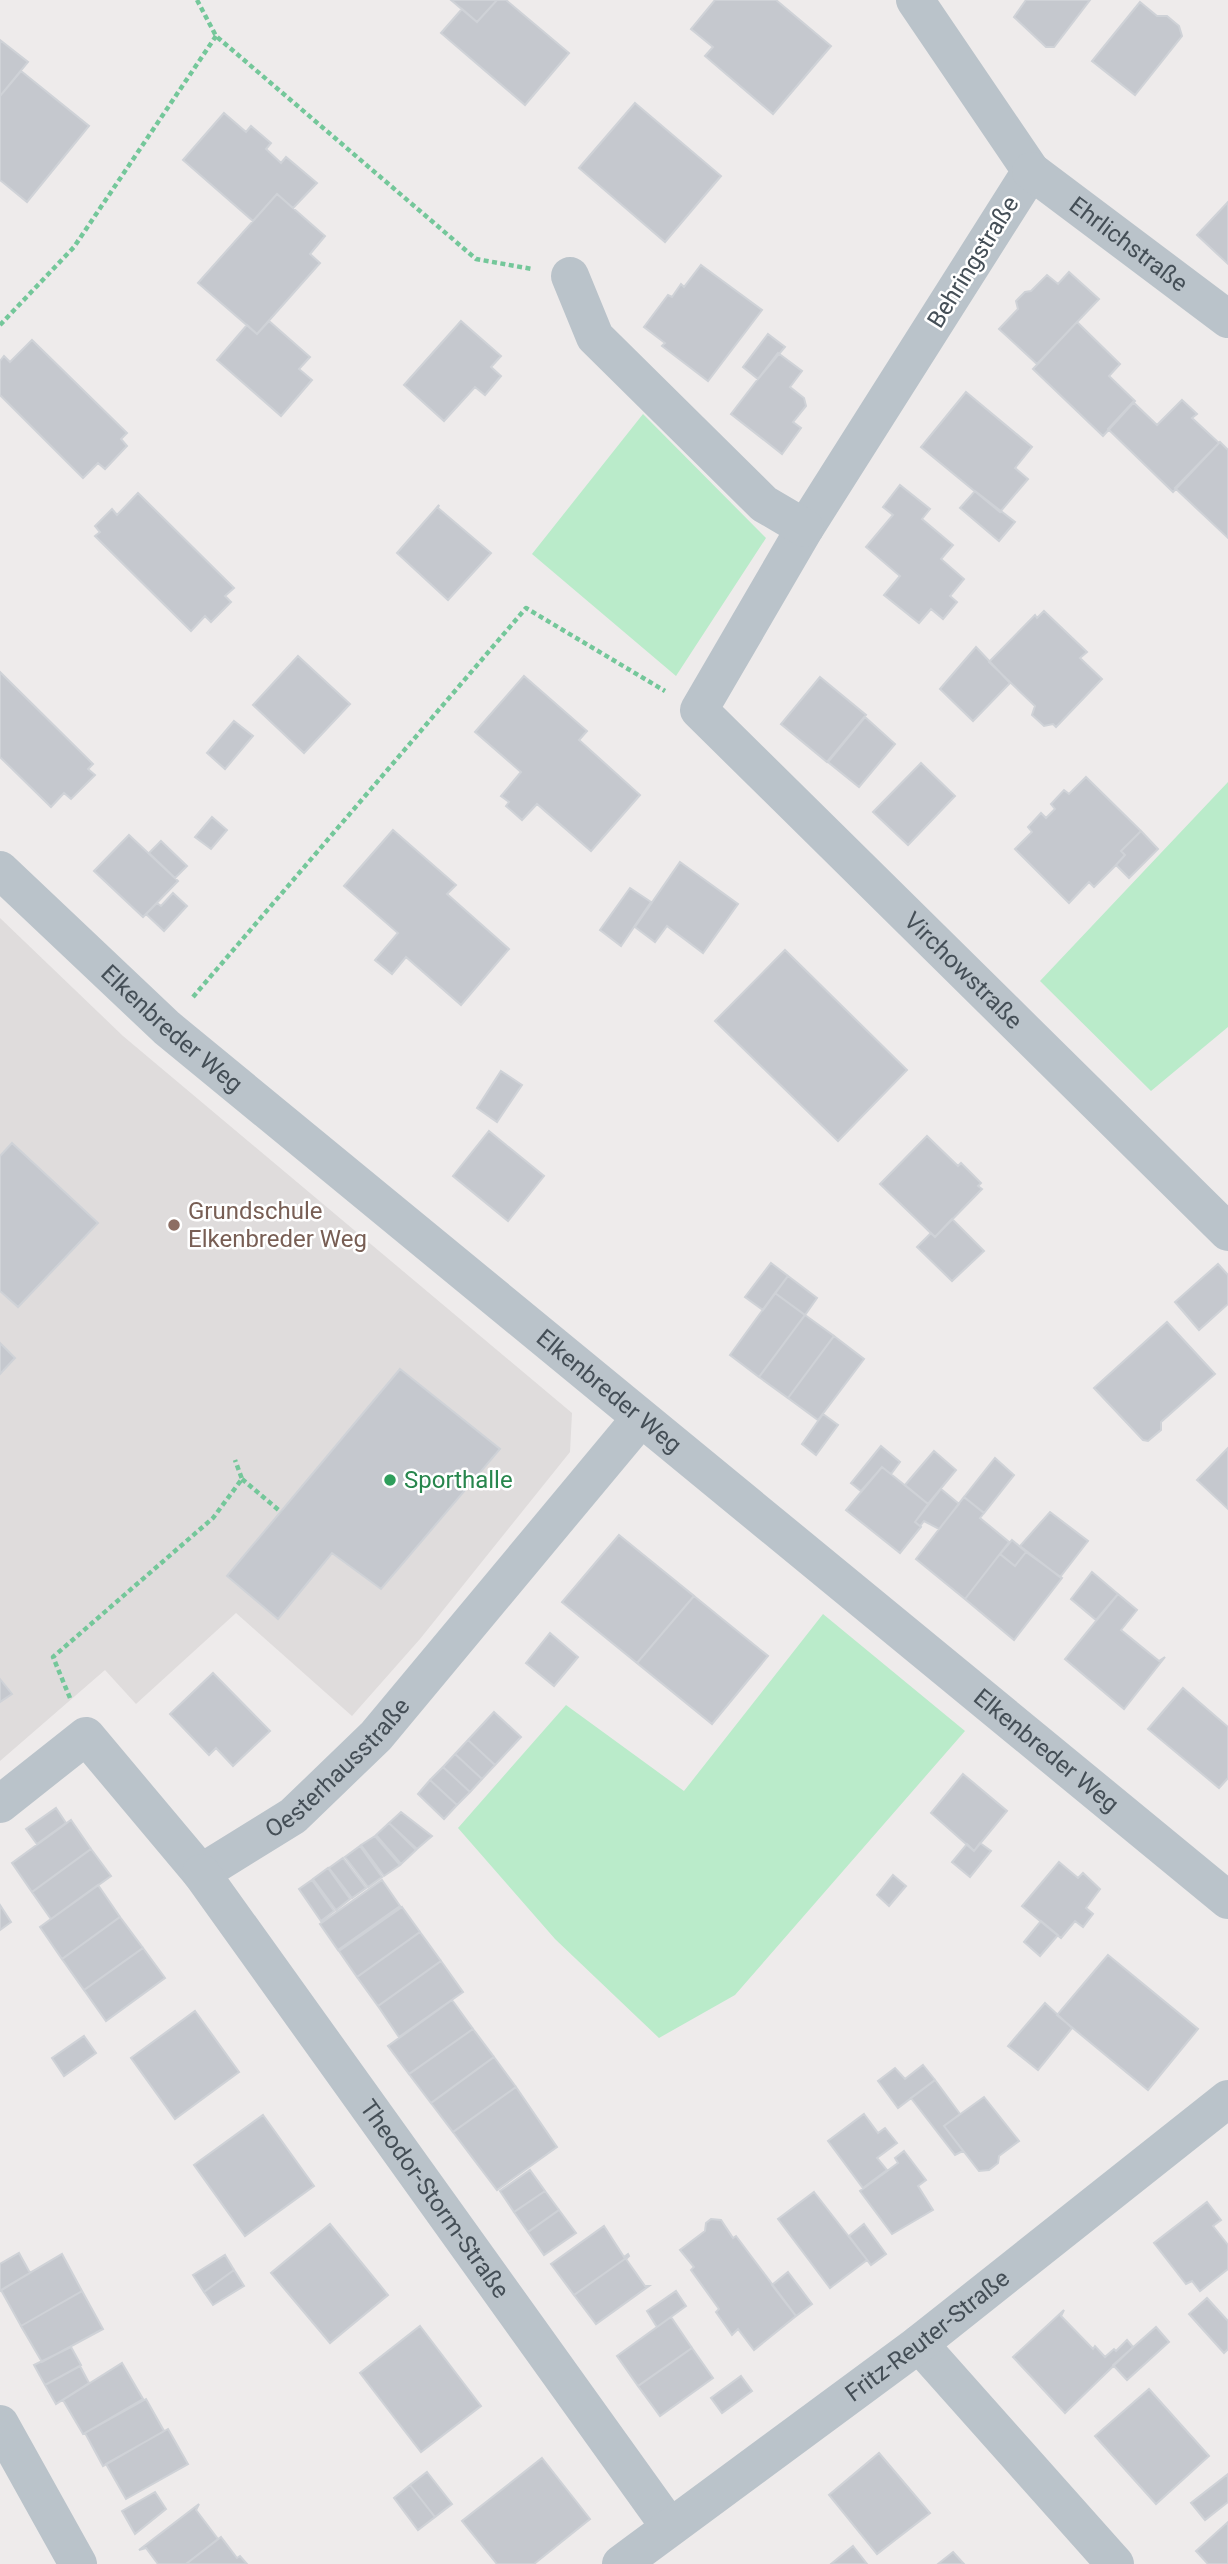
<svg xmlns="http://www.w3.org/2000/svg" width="1228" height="2564" viewBox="0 0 1228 2564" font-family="Roboto,sans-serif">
	<rect width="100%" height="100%" fill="#eeebeb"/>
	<path fill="#dfdcdc" d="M 0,918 L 123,1036 L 572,1413 L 570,1452 L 420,1639 L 352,1716 L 236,1613 L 136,1704 L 105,1670 L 0,1761 Z"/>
	<path fill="#baebca" d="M 643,414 L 766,538 L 676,676 L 532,554 Z
		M 1228,782 L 1228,1027 L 1151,1091 L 1040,981 Z
		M 823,1614 L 965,1731 L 735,1995 L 659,2038 L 555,1939 L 458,1828 L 566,1705 L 684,1791 Z"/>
	<path fill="#c5c8ce" stroke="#cfd2d7" stroke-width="2" d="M 451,0 L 497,0 L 477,22 Z
		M 497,0 L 506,0 L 569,53 L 525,105 L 441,33 L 462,9 L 477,22 Z
		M 715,0 L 776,0 L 831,46 L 773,114 L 705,56 L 713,47 L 691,29 Z
		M 1026,0 L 1090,0 L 1054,47 L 1046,47 L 1014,17 Z
		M 1140,2 L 1157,16 L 1167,16 L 1179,26 L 1182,36 L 1135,95 L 1092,61 Z
		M 0,40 L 28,62 L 0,96 Z
		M 21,71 L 89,126 L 27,202 L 0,180 L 0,96 Z
		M 635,103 L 721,176 L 665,242 L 579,168 Z
		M 224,113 L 246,132 L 251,126 L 271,143 L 266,149 L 281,163 L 286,157 L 317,183 L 293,208 L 277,194 L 253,221 L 183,160 Z
		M 277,194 L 325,236 L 310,254 L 320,263 L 257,334 L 198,283 Z
		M 1228,202 L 1228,264 L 1197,235 Z
		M 701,265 L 762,310 L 708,381 L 662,346 L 665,343 L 644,327 L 668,295 L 672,297 L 681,284 L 684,287 Z
		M 1069,272 L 1099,299 L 1037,364 L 999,329 L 1018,309 L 1016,301 L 1025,292 L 1031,291 L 1047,275 L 1058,284 Z
		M 269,321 L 310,357 L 299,369 L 312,380 L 281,416 L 217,360 L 247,325 L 257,334 Z
		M 461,321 L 501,356 L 491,367 L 501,376 L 485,395 L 475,387 L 444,421 L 404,385 Z
		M 1077,322 L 1120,364 L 1109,376 L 1135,401 L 1103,436 L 1033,369 Z
		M 768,334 L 785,347 L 758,379 L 743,367 Z
		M 32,340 L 127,433 L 121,439 L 127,446 L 105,469 L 98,463 L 83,478 L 0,395 L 0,361 L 4,356 L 10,362 Z
		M 778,353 L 802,371 L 790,387 L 804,398 L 806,406 L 793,422 L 801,428 L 782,454 L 731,414 Z
		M 966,392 L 1032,447 L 1015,468 L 1028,479 L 1000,512 L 921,447 Z
		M 1182,400 L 1197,414 L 1192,418 L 1219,443 L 1173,492 L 1108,429 L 1133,402 L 1157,425 Z
		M 1220,442 L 1228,450 L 1228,538 L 1175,488 Z
		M 900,485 L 930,509 L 922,519 L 953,545 L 941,559 L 964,579 L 950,596 L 957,602 L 943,619 L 931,609 L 919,623 L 884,595 L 900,576 L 866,547 L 893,515 L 883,507 Z
		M 975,491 L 1015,522 L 999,541 L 960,508 Z
		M 138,493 L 234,588 L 225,596 L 231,602 L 211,622 L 205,616 L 191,631 L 95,536 L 100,532 L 95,526 L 112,509 L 117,515 Z
		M 439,505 L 438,508 L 491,553 L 448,600 L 397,553 Z
		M 1044,611 L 1087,652 L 1080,658 L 1102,679 L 1056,727 L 1053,724 L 1044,726 L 1032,715 L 1035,706 L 989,662 L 1035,615 L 1037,618 Z
		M 976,647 L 1010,683 L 973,721 L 940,689 Z
		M 298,656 L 350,704 L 304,753 L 253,705 Z
		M 0,672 L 93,764 L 88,769 L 95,775 L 71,799 L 64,793 L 51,807 L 0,757 Z
		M 524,676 L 587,731 L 579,740 L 640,795 L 591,851 L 537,804 L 522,820 L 506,806 L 509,802 L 501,796 L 521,772 L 475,732 Z
		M 820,677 L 866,715 L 827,762 L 781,724 Z
		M 865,717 L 895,744 L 859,787 L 828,762 Z
		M 234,721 L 253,736 L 225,769 L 207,753 Z
		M 921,763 L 955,796 L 908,845 L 873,812 Z
		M 1086,777 L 1141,831 L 1121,851 L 1125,855 L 1116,865 L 1094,887 L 1089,882 L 1069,903 L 1015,849 L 1032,832 L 1028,827 L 1041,813 L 1046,818 L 1055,809 L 1051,804 L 1064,790 L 1069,794 Z
		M 212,817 L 227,830 L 211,849 L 195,837 Z
		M 393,830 L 456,885 L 447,894 L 509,949 L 461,1005 L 406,957 L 392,974 L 375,960 L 398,933 L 344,886 Z
		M 1141,831 L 1158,849 L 1129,878 L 1116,865 L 1125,855 L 1121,851 Z
		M 129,835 L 178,881 L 143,917 L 94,871 Z
		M 161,841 L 187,866 L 175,878 L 149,853 Z
		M 680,862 L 738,904 L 703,953 L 667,926 L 655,942 L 635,927 Z
		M 630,888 L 651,902 L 621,946 L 600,930 Z
		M 173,893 L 187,906 L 164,931 L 146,914 L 157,903 L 161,906 Z
		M 785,950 L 907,1070 L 838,1141 L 715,1021 Z
		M 501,1071 L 522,1085 L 497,1122 L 477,1108 Z
		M 489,1131 L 544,1176 L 508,1221 L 453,1176 Z
		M 927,1136 L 958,1166 L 961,1163 L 981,1183 L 978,1186 L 982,1189 L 935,1237 L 880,1184 Z
		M 12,1143 L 98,1223 L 18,1307 L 0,1291 L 0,1156 Z
		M 952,1219 L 984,1251 L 952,1281 L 917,1247 L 931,1233 L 935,1237 Z
		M 771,1263 L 788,1276 L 763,1310 L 745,1297 Z
		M 1218,1264 L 1228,1275 L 1228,1304 L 1199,1330 L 1175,1302 Z
		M 788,1276 L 817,1298 L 805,1315 L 775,1293 Z
		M 775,1293 L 805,1315 L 759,1377 L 730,1355 Z
		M 805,1315 L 834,1336 L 788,1398 L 759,1377 Z
		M 1167,1322 L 1215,1374 L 1161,1422 L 1161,1430 L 1148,1441 L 1143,1440 L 1094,1388 Z
		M 834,1336 L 864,1359 L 818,1420 L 788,1398 Z
		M 0,1343 L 15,1358 L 0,1374 Z
		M 400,1369 L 500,1449 L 381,1589 L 332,1553 L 278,1619 L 227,1576 Z
		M 823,1414 L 838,1425 L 816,1455 L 802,1444 Z
		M 881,1446 L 900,1462 L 891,1474 L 882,1467 L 861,1491 L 851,1483 Z
		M 1228,1448 L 1228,1509 L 1197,1480 Z
		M 934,1451 L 956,1470 L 928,1504 L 905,1485 Z
		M 995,1458 L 1014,1475 L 984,1513 L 964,1497 Z
		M 882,1467 L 928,1504 L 915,1522 L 921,1527 L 900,1553 L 846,1510 Z
		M 941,1489 L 959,1504 L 939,1529 L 924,1521 L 920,1526 L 915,1522 Z
		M 964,1497 L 984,1513 L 980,1518 L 1009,1542 L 965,1599 L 916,1559 Z
		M 1050,1512 L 1088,1541 L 1060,1577 L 1020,1546 Z
		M 619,1535 L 694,1596 L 637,1663 L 562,1602 Z
		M 1012,1540 L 1026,1552 L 1015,1566 L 1000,1554 Z
		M 1026,1552 L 1062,1578 L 1014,1640 L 965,1599 L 1000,1554 L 1015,1566 Z
		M 1092,1572 L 1118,1594 L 1096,1620 L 1071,1599 Z
		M 1118,1594 L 1137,1610 L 1121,1630 L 1159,1661 L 1165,1657 L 1124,1709 L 1065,1659 Z
		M 694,1596 L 768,1656 L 712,1724 L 637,1663 Z
		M 550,1633 L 578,1657 L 554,1686 L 526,1663 Z
		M 213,1673 L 270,1731 L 233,1766 L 216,1748 L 209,1755 L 170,1714 Z
		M 0,1679 L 12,1694 L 0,1702 Z
		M 1183,1688 L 1228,1727 L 1228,1778 L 1219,1788 L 1148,1729 Z
		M 494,1712 L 521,1737 L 495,1765 L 468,1740 Z
		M 468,1740 L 495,1765 L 482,1779 L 455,1754 Z
		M 455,1754 L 482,1779 L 470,1792 L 443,1767 Z
		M 443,1767 L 470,1792 L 457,1805 L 430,1780 Z
		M 963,1774 L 1007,1811 L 974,1851 L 931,1813 Z
		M 430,1780 L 457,1805 L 444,1819 L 418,1794 Z
		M 56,1808 L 66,1823 L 37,1844 L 26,1829 Z
		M 401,1812 L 432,1836 L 417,1849 L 389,1823 Z
		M 71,1820 L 91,1849 L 32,1892 L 12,1863 Z
		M 389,1823 L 416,1850 L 401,1864 L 376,1835 Z
		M 375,1836 L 400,1865 L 384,1876 L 361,1845 Z
		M 980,1843 L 991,1851 L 970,1877 L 952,1862 L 967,1844 L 974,1851 Z
		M 360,1846 L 382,1877 L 368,1887 L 345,1857 Z
		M 91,1849 L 111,1876 L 51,1919 L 32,1892 Z
		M 343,1858 L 366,1888 L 352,1898 L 329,1868 Z
		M 1059,1862 L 1078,1878 L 1083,1873 L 1100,1889 L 1086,1908 L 1093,1914 L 1083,1927 L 1075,1921 L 1061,1938 L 1022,1906 Z
		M 328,1868 L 350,1899 L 336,1910 L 313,1879 Z
		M 893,1875 L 906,1886 L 889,1906 L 877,1895 Z
		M 312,1880 L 334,1911 L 321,1921 L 299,1889 Z
		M 382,1880 L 400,1906 L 338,1950 L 320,1924 Z
		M 98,1885 L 120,1917 L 62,1959 L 40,1927 Z
		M 0,1905 L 11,1922 L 0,1930 Z
		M 402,1907 L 420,1932 L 357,1977 L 339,1951 Z
		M 120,1917 L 143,1948 L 84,1990 L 62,1959 Z
		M 1041,1921 L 1058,1935 L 1040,1956 L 1024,1942 Z
		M 420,1932 L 441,1961 L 378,2006 L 357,1977 Z
		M 143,1948 L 165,1978 L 106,2021 L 84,1990 Z
		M 1108,1955 L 1198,2029 L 1148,2090 L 1057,2015 Z
		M 441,1961 L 463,1992 L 399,2037 L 378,2006 Z
		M 452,2000 L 473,2029 L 409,2074 L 388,2046 Z
		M 1045,2003 L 1072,2028 L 1038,2070 L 1008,2046 Z
		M 195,2011 L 239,2072 L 175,2119 L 131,2058 Z
		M 473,2029 L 494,2057 L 431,2103 L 409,2074 Z
		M 84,2036 L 96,2053 L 64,2076 L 52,2058 Z
		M 494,2057 L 516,2087 L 453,2132 L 431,2103 Z
		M 923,2065 L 935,2080 L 898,2108 L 878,2081 L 895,2068 L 905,2079 Z
		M 935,2080 L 960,2114 L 944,2126 L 963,2151 L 955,2155 L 911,2098 Z
		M 516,2087 L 557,2147 L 497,2190 L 453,2132 Z
		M 984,2097 L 1019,2141 L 999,2156 L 998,2163 L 989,2170 L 979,2171 L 944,2126 Z
		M 864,2114 L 878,2133 L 885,2128 L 897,2143 L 877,2158 L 887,2170 L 863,2188 L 828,2141 Z
		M 263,2115 L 314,2186 L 245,2236 L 194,2165 Z
		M 904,2151 L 926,2180 L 918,2186 L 933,2210 L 892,2234 L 860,2191 L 898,2163 L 895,2158 Z
		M 530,2170 L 545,2191 L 514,2212 L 500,2191 Z
		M 545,2191 L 559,2210 L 528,2232 L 514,2212 Z
		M 814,2192 L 867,2260 L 830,2288 L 778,2219 Z
		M 1207,2202 L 1221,2220 L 1213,2226 L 1228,2245 L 1228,2269 L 1200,2291 L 1192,2281 L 1186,2284 L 1154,2243 Z
		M 559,2210 L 576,2233 L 544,2255 L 528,2232 Z
		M 711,2219 L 721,2220 L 733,2238 L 736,2236 L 796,2316 L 754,2350 L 738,2329 L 732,2335 L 716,2312 L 719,2309 L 691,2270 L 694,2267 L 680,2250 L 705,2231 L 706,2223 Z
		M 330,2224 L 388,2295 L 330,2343 L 271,2273 Z
		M 864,2224 L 886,2254 L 871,2265 L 849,2236 Z
		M 604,2226 L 624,2257 L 628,2254 L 629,2256 L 574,2295 L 551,2264 Z
		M 19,2253 L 30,2273 L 0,2291 L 0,2264 Z
		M 62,2254 L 82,2291 L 21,2326 L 1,2290 Z
		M 225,2255 L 234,2270 L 204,2292 L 193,2275 Z
		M 629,2256 L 626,2259 L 645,2286 L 649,2286 L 596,2324 L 574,2295 Z
		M 234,2270 L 244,2286 L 213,2305 L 204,2292 Z
		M 788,2272 L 812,2304 L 796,2316 L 772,2285 Z
		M 82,2291 L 103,2329 L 42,2362 L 21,2326 Z
		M 676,2291 L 686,2306 L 657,2327 L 647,2311 Z
		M 1207,2298 L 1228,2321 L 1228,2349 L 1224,2353 L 1189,2314 Z
		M 1064,2310 L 1061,2316 L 1093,2349 L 1095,2346 L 1105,2357 L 1114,2349 L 1116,2351 L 1127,2340 L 1133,2347 L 1065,2413 L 1013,2357 Z
		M 671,2317 L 692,2348 L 638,2386 L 617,2356 Z
		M 420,2326 L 481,2406 L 421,2452 L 360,2373 Z
		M 1156,2327 L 1169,2342 L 1127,2380 L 1113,2365 Z
		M 71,2347 L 81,2365 L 45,2385 L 34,2365 Z
		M 692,2348 L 713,2378 L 660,2416 L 638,2386 Z
		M 122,2363 L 143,2399 L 83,2434 L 63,2400 Z
		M 80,2366 L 89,2383 L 56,2404 L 45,2385 Z
		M 741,2376 L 752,2391 L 722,2413 L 711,2398 Z
		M 1149,2389 L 1209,2456 L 1156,2504 L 1095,2436 Z
		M 146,2399 L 164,2431 L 103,2466 L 85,2433 Z
		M 168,2429 L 188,2464 L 126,2499 L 106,2464 Z
		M 879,2453 L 930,2513 L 877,2554 L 829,2495 Z
		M 542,2458 L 590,2519 L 534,2564 L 497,2564 L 462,2521 Z
		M 427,2472 L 452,2504 L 435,2517 L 410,2485 Z
		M 1228,2474 L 1228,2502 L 1205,2520 L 1191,2503 Z
		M 410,2485 L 435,2517 L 418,2530 L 394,2498 Z
		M 155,2492 L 166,2509 L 135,2534 L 122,2511 Z
		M 199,2504 L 196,2510 L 218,2539 L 186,2564 L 158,2564 L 146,2548 L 139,2550 Z
		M 1228,2522 L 1228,2564 L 1208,2564 L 1196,2551 Z
		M 221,2537 L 237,2558 L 240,2556 L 247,2564 L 186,2564 Z
		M 853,2546 L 867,2564 L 831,2564 Z
		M 953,2552 L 964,2564 L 938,2564 Z"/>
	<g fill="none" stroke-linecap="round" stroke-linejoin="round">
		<path stroke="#74c79a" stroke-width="4.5" stroke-dasharray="5 3.5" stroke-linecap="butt" d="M 197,0 L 216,36 L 476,259 L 532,269
			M 0,325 L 74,247 L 216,36
			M 193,997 L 526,608 L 665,691
			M 242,1479 L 281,1512
			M 70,1698 L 53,1657 L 213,1518 L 242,1479 L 235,1460"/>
		<g stroke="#bac3ca" stroke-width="38">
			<path id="s1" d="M 915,0 L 1031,171 L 805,528 L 699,710 L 1228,1232"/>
			<path id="s2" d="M 1031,171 L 1228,319"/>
			<path d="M 570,276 L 595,337 L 764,504 L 805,528"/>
			<path id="s3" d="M 0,870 L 167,1028 L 1228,1900"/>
			<path id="s4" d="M 0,1804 L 86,1736 L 201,1873 L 293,1816 L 376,1736 L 640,1419"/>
			<path id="s5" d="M 201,1873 L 669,2526"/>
			<path d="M 919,2344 L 1115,2564"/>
			<path d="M 0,2424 L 78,2564"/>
			<path id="s6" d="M 621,2564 L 919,2344 L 1228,2099"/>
		</g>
	</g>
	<circle fill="#8d6e63" stroke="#fff" stroke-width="2.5" cx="174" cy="1225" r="7"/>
	<circle fill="#2e9e5b" stroke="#fff" stroke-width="2.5" cx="390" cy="1480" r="7"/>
	<g text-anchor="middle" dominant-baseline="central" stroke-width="5" stroke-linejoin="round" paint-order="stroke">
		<g font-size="24" fill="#454f57" stroke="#fff">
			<text stroke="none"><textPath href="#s2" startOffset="122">Ehrlichstraße</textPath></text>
			<text transform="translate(973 262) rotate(-58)">Behringstraße</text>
			<text stroke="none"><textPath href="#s1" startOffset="1211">Virchowstraße</textPath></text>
			<text stroke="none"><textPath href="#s3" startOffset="234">Elkenbreder Weg</textPath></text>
			<text stroke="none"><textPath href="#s3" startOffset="802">Elkenbreder Weg</textPath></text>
			<text stroke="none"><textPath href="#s3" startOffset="1368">Elkenbreder Weg</textPath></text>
			<text stroke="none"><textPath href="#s4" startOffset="462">Oesterhausstraße</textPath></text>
			<text stroke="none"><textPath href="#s5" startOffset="401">Theodor-Storm-Straße</textPath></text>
			<text stroke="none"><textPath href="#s6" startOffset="382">Fritz-Reuter-Straße</textPath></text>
		</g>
		<g font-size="24" fill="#785e54" stroke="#fff" text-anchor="start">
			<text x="188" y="1211">Grundschule<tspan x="188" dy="28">Elkenbreder Weg</tspan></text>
		</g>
		<g font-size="24" fill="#27864d" stroke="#fff" text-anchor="start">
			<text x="404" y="1480">Sporthalle</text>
		</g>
	</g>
</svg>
